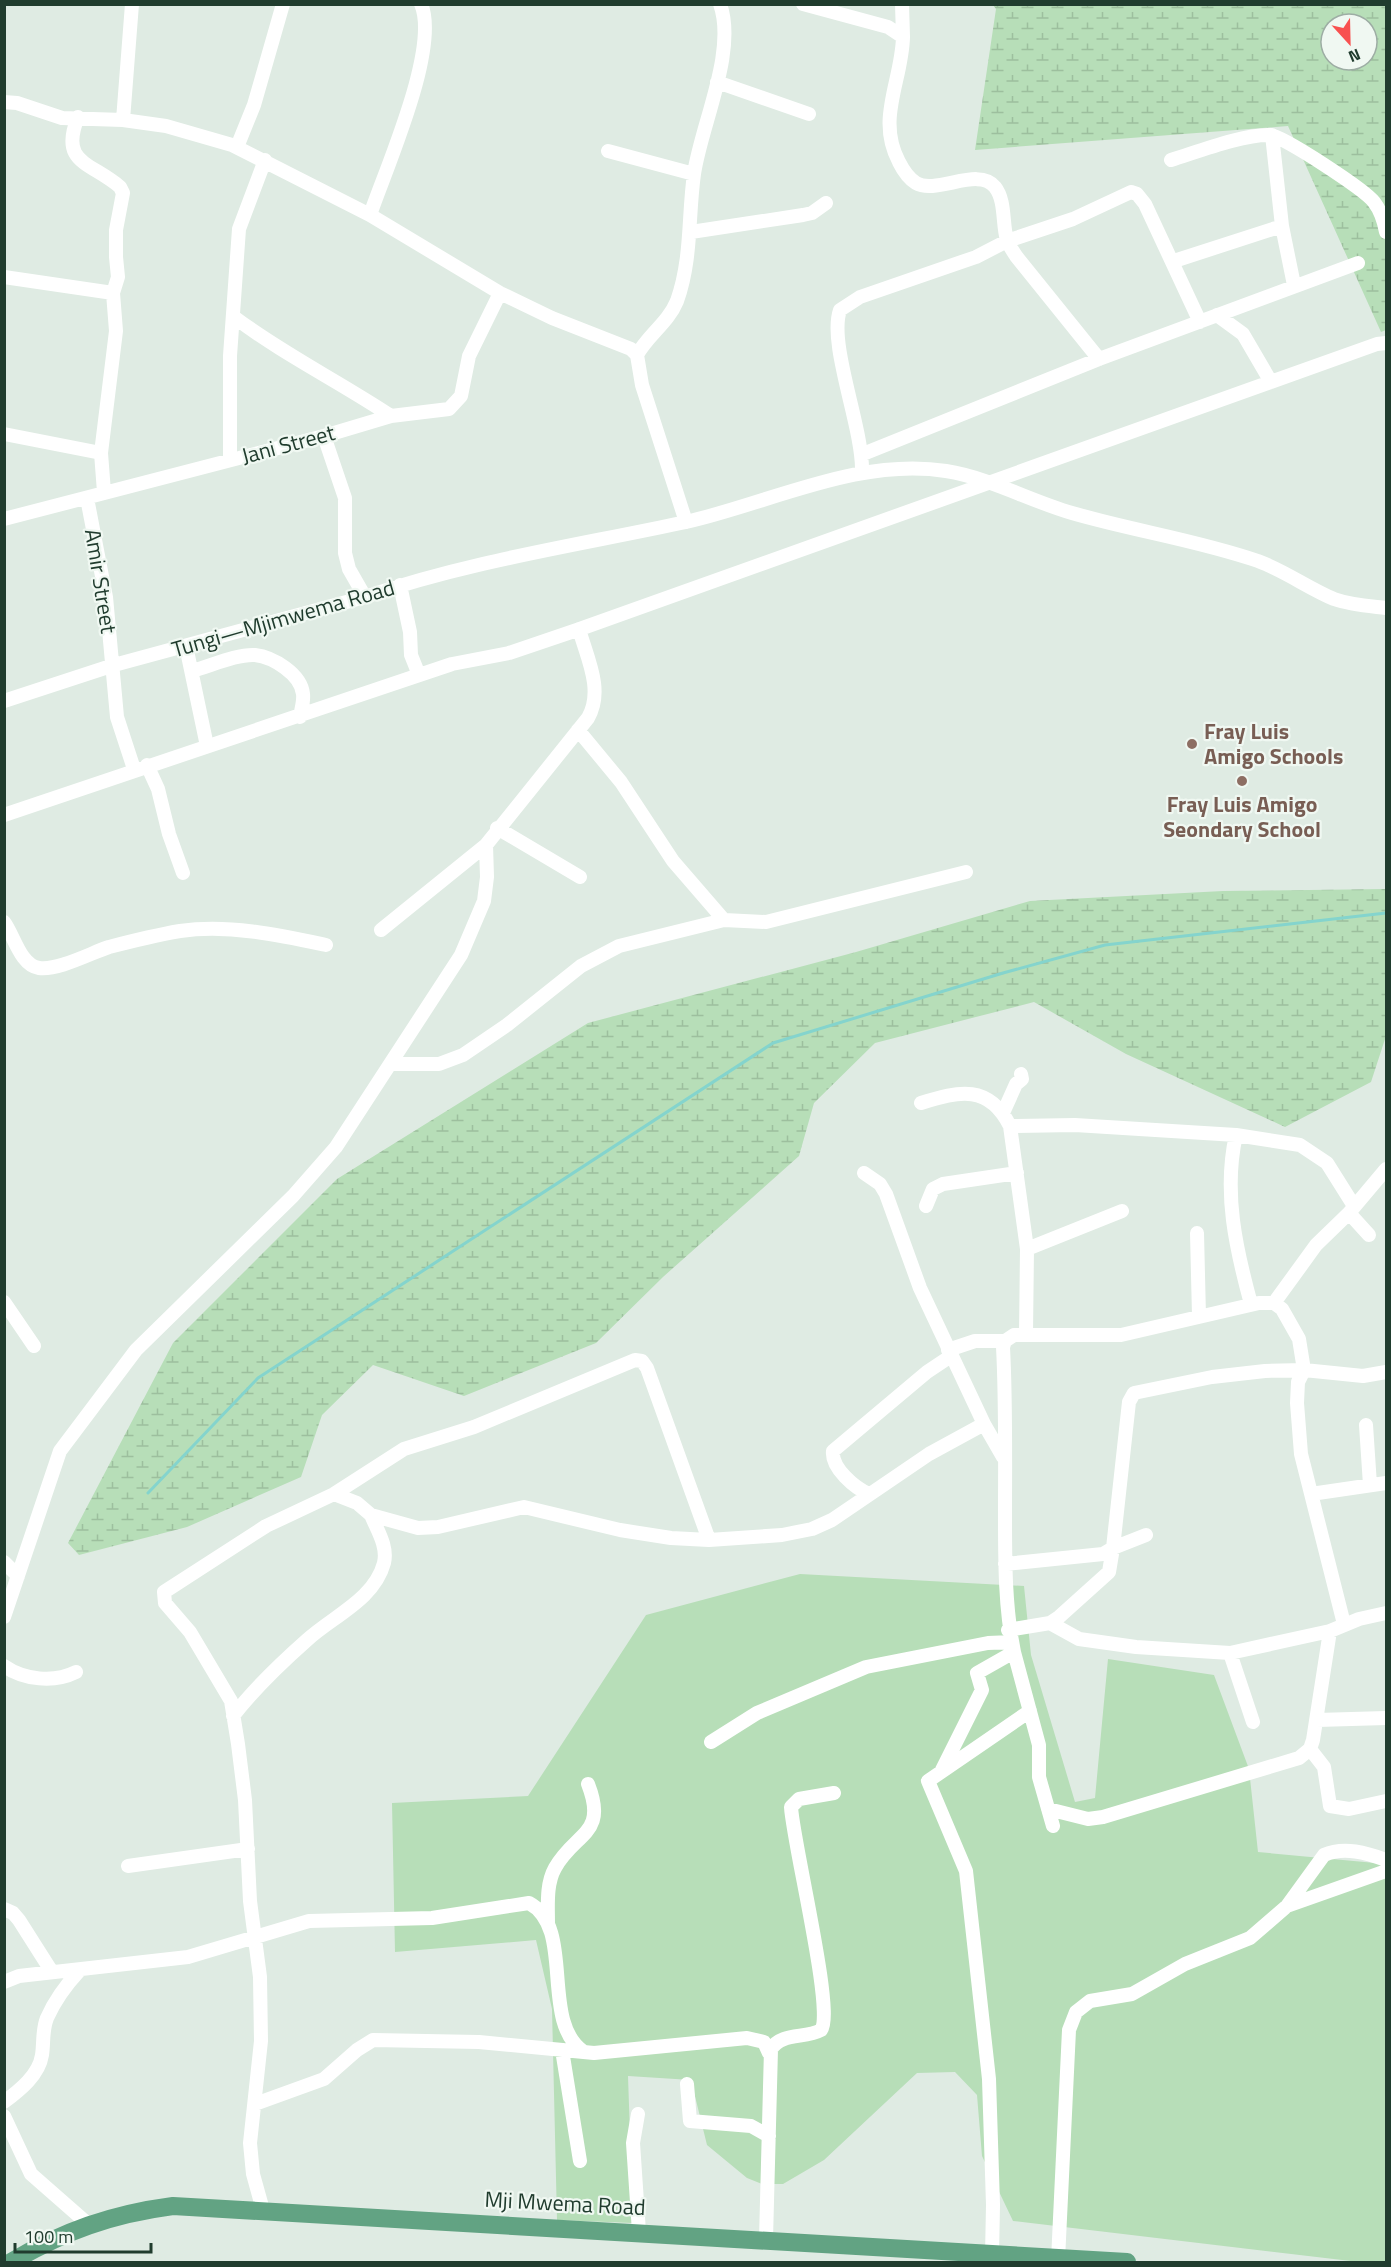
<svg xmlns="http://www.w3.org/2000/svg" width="1391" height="2267" viewBox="0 0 1391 2267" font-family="'Titillium Web',sans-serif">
	<defs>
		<pattern id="wetland-marsh" width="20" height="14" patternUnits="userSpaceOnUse" patternTransform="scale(1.5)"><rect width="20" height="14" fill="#b7deb8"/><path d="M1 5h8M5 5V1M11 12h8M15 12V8" fill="none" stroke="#9dbf9e"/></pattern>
	</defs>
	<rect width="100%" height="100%" fill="#dfebe3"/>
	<path fill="#b7deb8" d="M 800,1574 L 1024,1586 L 1031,1655 L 1075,1802 L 1095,1798 L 1108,1659 L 1214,1675 L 1249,1769 L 1258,1852 L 1386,1864 L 1386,2262 L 1359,2262 L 1013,2221 L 982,2156 L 977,2095 L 955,2072 L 917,2073 L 824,2160 L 783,2184 L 762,2184 L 747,2178 L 707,2145 L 691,2080 L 628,2076 L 633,2223 L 557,2220 L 552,2009 L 536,1940 L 395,1952 L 392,1803 L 528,1796 L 646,1615 Z"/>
	<path fill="url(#wetland-marsh)" fill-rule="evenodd" d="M 993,5 L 1386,5 L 1386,330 L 1381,332 L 1288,126 L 975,150 L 996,9 ZM 1331,24 L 1367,24 L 1367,60 L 1331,60 Z
		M 1386,889 L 1386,1036 L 1371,1082 L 1285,1127 L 1126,1054 L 1034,1002 L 875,1043 L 814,1103 L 799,1156 L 663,1277 L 596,1343 L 464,1396 L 373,1365 L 322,1415 L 301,1477 L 187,1527 L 79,1555 L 68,1543 L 173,1343 L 337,1179 L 588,1023 L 856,952 L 1030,901 L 1223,891 Z"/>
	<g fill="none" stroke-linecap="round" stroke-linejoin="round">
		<path stroke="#84d4cd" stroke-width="3" d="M 148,1493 L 258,1378 L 773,1043 L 1003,973 L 1105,945 L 1386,913"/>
		<path stroke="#fff" stroke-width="14" d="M 803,4 L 888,27 L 903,37 C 902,81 876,119 899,162 C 903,170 908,178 916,183 C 936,195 979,166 995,187 C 1006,201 1002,224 1007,240 C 1009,246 1013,251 1016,256 L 1099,359
			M 902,4 L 903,37
			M 717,82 L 809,114
			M 4,102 L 17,103 L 62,118 L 123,120 L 166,126 L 232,145 L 370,215 L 500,293 L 552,318 L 631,349 L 637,355
			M 78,117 C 59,164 91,162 120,187 L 123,193 L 116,230 L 116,257 L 118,277 L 113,293 L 116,331 L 101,453 L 104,492
			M 123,120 L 132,4
			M 1272,135 L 1282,226 L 1294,285
			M 237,147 L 254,105 L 283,4
			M 608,151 L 694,174
			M 1171,160 C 1197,152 1244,134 1270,135 C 1283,136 1365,190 1374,202 C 1381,211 1384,221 1386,232
			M 370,215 C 386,168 440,48 421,4
			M 691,232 L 803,215 L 812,213 L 826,203
			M 1174,261 L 1282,226
			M 4,277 L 113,293
			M 1217,315 L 1243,334 L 1271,382
			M 234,317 C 283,354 340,382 391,416
			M 4,434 L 101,453
			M 324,436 L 345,498 L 345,553 L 349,569 L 365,597
			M 863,454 L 1099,359 L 1358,263
			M 230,459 L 230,356 L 239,229 L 265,160
			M 862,471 C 863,428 828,344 840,310 L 860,297 L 976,257 L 1007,241 L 1073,219 L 1131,192 L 1137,194 L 1145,204 L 1200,322
			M 87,498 L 106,597 L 117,717 L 134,769
			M 4,519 L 324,436 L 391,416 L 449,409 L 461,396 L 469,356 L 500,293
			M 686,522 L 642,385 L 637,355 C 648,335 668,323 677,301 C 692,259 688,216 694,174 C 701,125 737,52 720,4
			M 400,585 L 410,632 L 411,655 L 419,675
			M 186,646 L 207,746
			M 192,671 C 211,666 236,654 255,655 C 273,657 301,674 303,694 C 304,701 301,710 300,717
			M 4,701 L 114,665 L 365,597 C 470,561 579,545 686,522 C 770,503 859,457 946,471 C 990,478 1030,501 1072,513 C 1134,531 1197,540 1258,561 C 1285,571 1308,588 1334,599 C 1351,605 1369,606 1386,608
			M 578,730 L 621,782 L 673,861 L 724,920
			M 147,765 L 158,789 L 169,834 L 183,873
			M 4,815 L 452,664 L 509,653 L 577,630 L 1377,344 L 1386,343
			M 497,828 L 580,877
			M 4,922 C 14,935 20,965 39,968 C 57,971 91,953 109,947 C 132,941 157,935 180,931 C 229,924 279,935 326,945
			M 381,930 L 486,845 L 588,718 C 604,690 587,658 579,629
			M 391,1064 L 439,1064 L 463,1055 L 507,1025 L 581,966 L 619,946 L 724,920 L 766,922 L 966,872
			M 921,1103 C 959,1091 989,1084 1010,1126 L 1027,1249
			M 1003,1113 L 1016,1084 L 1022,1079 L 1021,1074
			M 1010,1126 L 1075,1125 L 1236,1135 L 1300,1145 L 1327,1163 L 1354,1206
			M 1236,1135 C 1223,1192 1236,1249 1251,1304
			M 864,1173 L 880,1184 L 886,1194 L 920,1288 L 984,1424
			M 926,1206 L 933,1189 L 943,1184 L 1017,1173
			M 1349,1213 L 1369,1235
			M 1197,1233 L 1199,1316
			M 4,1302 L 34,1346
			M 1274,1303 L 1316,1245 L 1349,1213 L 1386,1169
			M 1026,1334 L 1027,1249 L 1122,1211
			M 948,1350 L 975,1341 L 1005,1341
			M 1366,1425 L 1370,1485
			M 334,1494 L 357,1503 L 371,1515 L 418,1528 L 438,1527 L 524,1507 L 620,1530 L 671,1538 L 709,1540 L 782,1535 L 812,1529 L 832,1520 L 929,1454 L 984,1424 L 1003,1457
			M 869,1494 C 855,1488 831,1468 833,1451 L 927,1372 L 951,1356
			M 1311,1494 L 1386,1483
			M 4,1562 L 18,1576
			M 1005,1564 L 1103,1554 L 1113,1548 L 1129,1402 L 1134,1393 L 1212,1377 L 1265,1371 L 1304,1370 L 1363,1376 L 1386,1372
			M 4,1617 L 60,1451 L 136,1350 L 293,1196 L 336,1147 L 461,955 L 484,901 L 487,877 L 486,845
			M 1050,1623 L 1079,1639 L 1136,1647 L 1230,1653 L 1330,1631 L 1359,1619 L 1386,1613
			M 1008,1630 L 1050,1623 L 1059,1617 L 1109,1572 L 1113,1548 L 1146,1535
			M 1014,1652 L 1039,1745 L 1039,1777 L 1053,1826
			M 1230,1653 L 1253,1722
			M 4,1666 C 24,1680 54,1683 76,1672
			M 233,1716 C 254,1689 281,1663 307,1640 C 333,1616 374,1600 384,1563 C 388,1546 377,1530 371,1515
			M 1317,1720 L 1386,1718
			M 711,1742 L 757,1713 L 866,1667 L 988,1643 L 1012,1642
			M 1310,1749 L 1324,1767 L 1330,1806 L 1349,1809 L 1386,1801
			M 942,1770 L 982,1690 L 977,1673 L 1014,1652 C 1005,1608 1005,1562 1005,1516 C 1005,1460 1006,1403 1003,1347 L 1005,1341 L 1014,1335 L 1121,1335 L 1259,1303 L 1274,1303 L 1282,1309 L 1299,1339 L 1304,1370 L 1298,1382 L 1297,1403 L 1301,1454 L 1344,1624
			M 1048,1809 L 1088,1819 L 1103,1817 L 1299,1758 L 1310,1749 L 1313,1740 L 1330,1631
			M 128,1866 L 248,1849
			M 1287,1906 L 1324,1855 C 1344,1846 1367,1853 1386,1860
			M 4,1909 L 13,1913 L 19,1920 L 52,1972
			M 548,1924 C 548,1905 546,1884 555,1868 C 575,1832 608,1835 588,1784
			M 4,1982 L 19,1976 L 188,1957 L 309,1921 L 432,1918 L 529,1903 C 576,1928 539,2022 584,2052
			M 562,2050 L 580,2161
			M 687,2084 L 690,2121 L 751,2126 L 769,2136
			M 4,2102 C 20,2090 39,2075 42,2055 C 44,2042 42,2030 47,2018 C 55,2000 66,1985 79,1971
			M 255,2104 L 324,2079 L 357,2050 L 373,2040 L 479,2042 L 594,2053 L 747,2038 L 764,2042 L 769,2053
			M 638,2114 L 633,2143 L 639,2232
			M 4,2116 L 31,2174 L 88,2224
			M 263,2210 L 253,2174 L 250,2143 L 261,2041 L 260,1977 L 250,1901 L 245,1800 L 238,1744 L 231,1701 L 190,1632 L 165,1603 L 164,1592 L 266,1526 L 334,1494 L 404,1449 L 474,1427 L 635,1360 L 642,1361 L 647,1368 L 709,1540
			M 766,2239 L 771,2049 C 782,2032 805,2039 821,2030 C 835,2013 793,1843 791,1807 L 799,1799 L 834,1793
			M 992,2256 L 993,2205 L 989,2079 L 966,1871 L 928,1781 L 1030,1711
			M 1058,2260 L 1069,2030 L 1076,2012 L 1090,2001 L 1132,1994 L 1185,1964 L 1250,1938 L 1287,1906 L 1386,1871"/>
		<path stroke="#62a383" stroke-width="18" d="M 11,2262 C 64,2231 112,2214 173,2206 L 1127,2262"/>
	</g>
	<g fill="#8d6e63" stroke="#f0f8f2" stroke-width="2">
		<circle cx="1192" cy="744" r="6"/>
		<circle cx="1242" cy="781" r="6"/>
	</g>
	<g text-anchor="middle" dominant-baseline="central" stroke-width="4.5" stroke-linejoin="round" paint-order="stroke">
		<g font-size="22" fill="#203c2e" stroke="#f0f8f2">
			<text transform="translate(288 444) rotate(-15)">Jani Street</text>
			<text transform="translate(101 581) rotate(81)">Amir Street</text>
			<text transform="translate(283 618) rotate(-16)">Tungi—Mjimwema Road</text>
			<text transform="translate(565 2203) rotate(3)">Mji Mwema Road</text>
		</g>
		<g font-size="22" font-weight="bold" fill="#785e54" stroke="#f0f8f2" text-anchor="start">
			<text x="1204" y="731">Fray Luis<tspan x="1204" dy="25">Amigo Schools</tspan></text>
			<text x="1242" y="804" text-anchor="middle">Fray Luis Amigo<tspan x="1242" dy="25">Seondary School</tspan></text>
		</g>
	</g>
	<rect width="1391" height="2267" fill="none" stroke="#203c2e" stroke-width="12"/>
	<g transform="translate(1349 42) rotate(158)"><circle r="28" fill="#f0f8f2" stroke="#9dada4" stroke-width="1.5"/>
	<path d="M0-4.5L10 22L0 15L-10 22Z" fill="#f85150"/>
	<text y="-9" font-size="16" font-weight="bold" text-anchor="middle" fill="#203c2e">N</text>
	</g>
	<path d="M15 2243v9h136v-9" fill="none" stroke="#203c2e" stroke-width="3"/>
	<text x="24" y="2243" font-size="18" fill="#203c2e" stroke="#f0f8f2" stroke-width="4.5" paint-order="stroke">100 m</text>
</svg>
